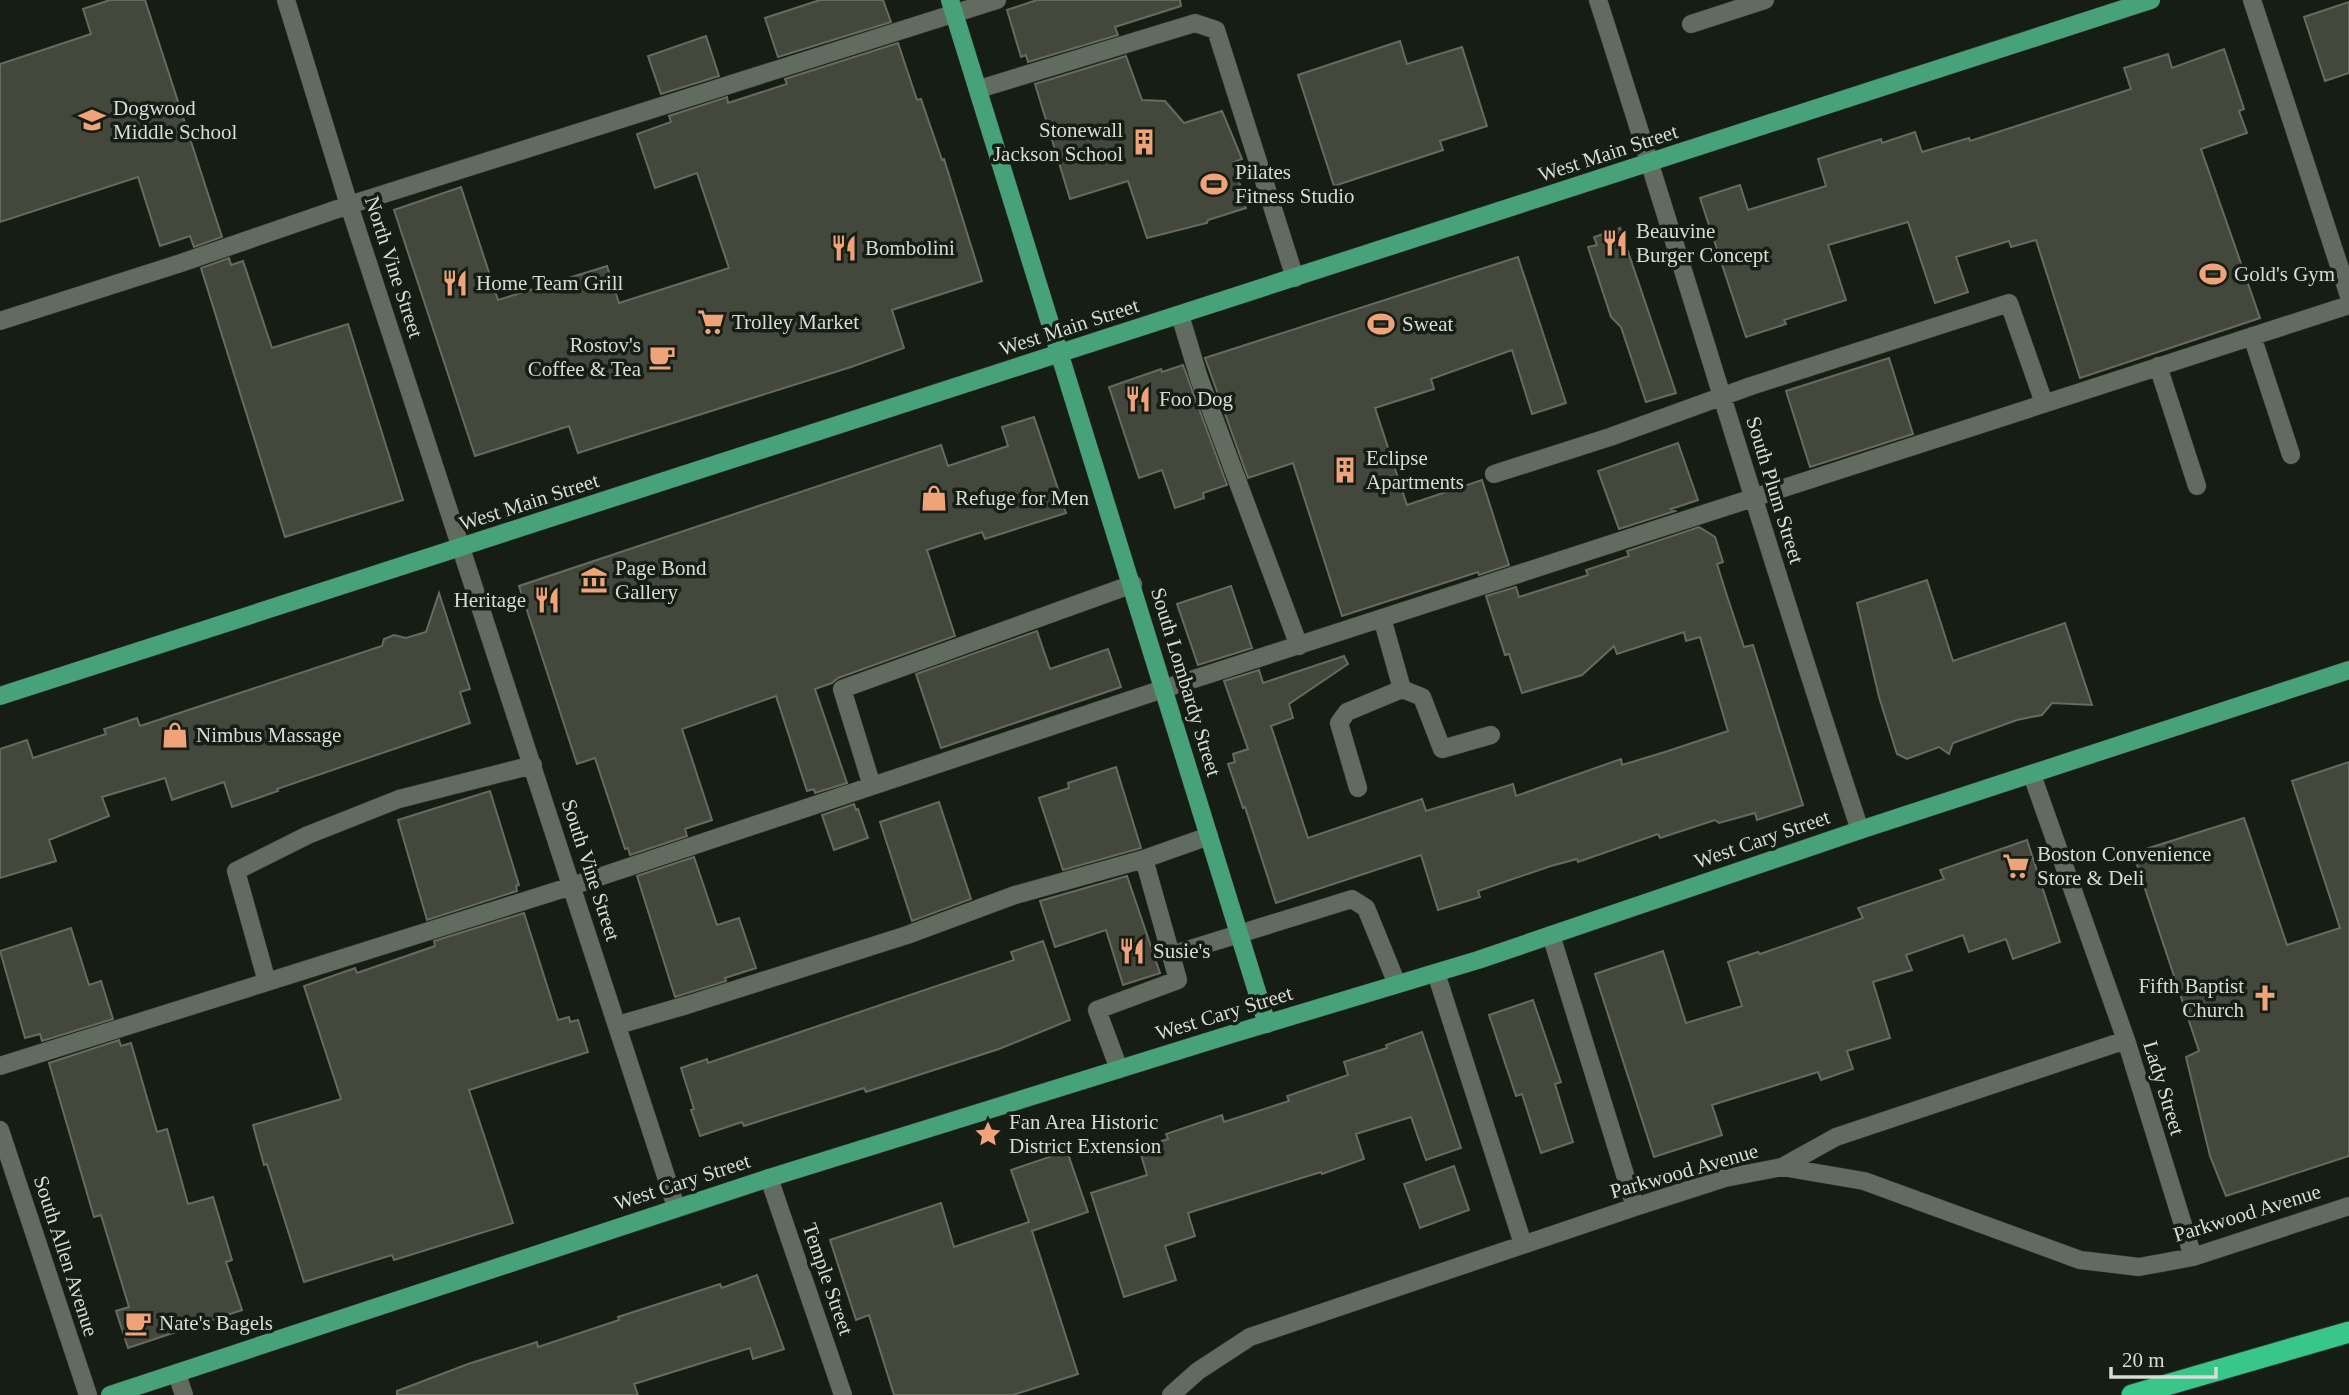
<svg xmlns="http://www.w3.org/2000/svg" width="2349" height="1395" viewBox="0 0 2349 1395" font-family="'Times New Roman',serif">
	<rect width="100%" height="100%" fill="#151d14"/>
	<path fill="#44483c" stroke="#666b5e" stroke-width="2" d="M 110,0 L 145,0 L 222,237 L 194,247 L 190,236 L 160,246 L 138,177 L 0,222 L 0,64 L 91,34 L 83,9 Z
		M 820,0 L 883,0 L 891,22 L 778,57 L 765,18 Z
		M 1037,0 L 1180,0 L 1181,6 L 1115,27 L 1118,35 L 1028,62 L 1026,55 L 1021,57 L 1007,10 Z
		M 2349,2 L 2349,73 L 2325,81 L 2304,17 Z
		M 706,36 L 719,76 L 661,94 L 648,56 Z
		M 1400,41 L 1407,64 L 1462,47 L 1487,126 L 1440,141 L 1443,150 L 1334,186 L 1298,75 Z
		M 898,43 L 917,100 L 921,99 L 942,160 L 944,159 L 982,281 L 892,310 L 904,348 L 851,367 L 578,453 L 569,426 L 475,456 L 394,210 L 461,187 L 498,300 L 607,266 L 619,303 L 729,268 L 697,173 L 655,188 L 637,134 L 671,122 L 669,116 L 727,97 L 728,103 L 787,84 L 785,79 Z
		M 2224,49 L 2244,109 L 2239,111 L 2247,133 L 2201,149 L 2260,318 L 2080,378 L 2036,240 L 2011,247 L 2009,241 L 1956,257 L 1968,292 L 1935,303 L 1908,222 L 1828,245 L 1846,300 L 1784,320 L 1786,324 L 1746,337 L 1700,198 L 1740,185 L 1748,210 L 1826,186 L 1818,159 L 1881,139 L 1882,143 L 1915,132 L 1922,152 L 1969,138 L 1970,141 L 2131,89 L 2124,68 L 2168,54 L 2172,68 Z
		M 1126,56 L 1142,100 L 1165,101 L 1184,123 L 1222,111 L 1242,159 L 1234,162 L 1246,208 L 1208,220 L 1207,223 L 1147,238 L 1128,181 L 1070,199 L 1035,84 Z
		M 1620,228 L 1676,393 L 1646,402 L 1621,327 L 1611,317 L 1588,247 L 1597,245 L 1594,237 Z
		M 1518,257 L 1566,403 L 1532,414 L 1512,350 L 1431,379 L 1434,389 L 1375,408 L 1407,505 L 1482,480 L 1509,565 L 1479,575 L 1478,572 L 1342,616 L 1293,463 L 1248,478 L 1205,358 Z
		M 229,258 L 231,265 L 243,261 L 272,348 L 348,324 L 403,500 L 285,537 L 201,268 Z
		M 1889,358 L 1913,434 L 1810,467 L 1786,391 Z
		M 1183,365 L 1227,485 L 1203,493 L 1204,498 L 1175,508 L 1162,470 L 1139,478 L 1109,387 L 1161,369 L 1162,372 Z
		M 1034,417 L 1066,513 L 985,539 L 982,532 L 927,550 L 955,636 L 838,678 L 832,683 L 815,689 L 847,783 L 815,793 L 814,789 L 807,791 L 776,696 L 682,729 L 712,820 L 685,829 L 687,836 L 630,855 L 628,848 L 625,849 L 595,758 L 577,764 L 519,586 L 941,445 L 948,466 L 1008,446 L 1002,427 Z
		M 1678,443 L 1698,500 L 1671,509 L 1675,511 L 1619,529 L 1598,471 Z
		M 1699,527 L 1715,537 L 1723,562 L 1717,564 L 1727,596 L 1744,647 L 1753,645 L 1803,805 L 1757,820 L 1755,813 L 1719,823 L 1715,820 L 1660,838 L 1658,834 L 1578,862 L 1577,859 L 1551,866 L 1478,891 L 1480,897 L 1438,910 L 1421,855 L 1276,903 L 1245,807 L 1243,808 L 1228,764 L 1235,762 L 1233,754 L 1248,749 L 1224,681 L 1259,670 L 1263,683 L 1344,656 L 1348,664 L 1289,704 L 1293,718 L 1271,726 L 1308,838 L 1422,799 L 1426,811 L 1513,784 L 1516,796 L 1621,759 L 1622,765 L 1668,751 L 1728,731 L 1700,637 L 1686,641 L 1684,632 L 1617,654 L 1614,646 L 1582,675 L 1522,693 L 1509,654 L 1505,655 L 1486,596 L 1516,587 L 1519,597 L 1588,575 L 1586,570 L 1629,556 L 1627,551 Z
		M 1927,580 L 1953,661 L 2065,623 L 2092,705 L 2052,703 L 2042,715 L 2017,720 L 1953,743 L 1949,754 L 1939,747 L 1907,759 L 1897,754 L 1879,697 L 1857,603 Z
		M 1231,586 L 1252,648 L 1198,665 L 1177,604 Z
		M 439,593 L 470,689 L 460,692 L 470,723 L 277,789 L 278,791 L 232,807 L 224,782 L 172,800 L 165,778 L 102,797 L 109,816 L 49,840 L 56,861 L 0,878 L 0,749 L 27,740 L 33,758 L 106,734 L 104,729 L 137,718 L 140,726 L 382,646 L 384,639 L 394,635 L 406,638 L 426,632 Z
		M 1037,631 L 1050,669 L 1108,649 L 1121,687 L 941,748 L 916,674 Z
		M 2349,762 L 2349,1156 L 2226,1196 L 2210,1156 L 2186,1057 L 2199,1051 L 2133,853 L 2244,818 L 2287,945 L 2340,928 L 2292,781 Z
		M 1116,767 L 1141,848 L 1063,870 L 1039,798 L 1069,788 L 1068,783 Z
		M 490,791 L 519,885 L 516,886 L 517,891 L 427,920 L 398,820 Z
		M 939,802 L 971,899 L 912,921 L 880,822 Z
		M 854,804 L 856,810 L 858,809 L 868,838 L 834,850 L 822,815 Z
		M 2027,840 L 2060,942 L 2013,959 L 2006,939 L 1969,952 L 1963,935 L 1906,955 L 1912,970 L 1873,982 L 1890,1038 L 1847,1051 L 1853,1069 L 1821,1080 L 1818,1072 L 1712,1105 L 1722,1135 L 1654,1157 L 1595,974 L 1663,951 L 1686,1023 L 1742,1006 L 1728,962 L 1758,952 L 1760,954 L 1863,918 L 1858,908 L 1944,879 L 1940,870 Z
		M 694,857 L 717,925 L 739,918 L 756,968 L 725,978 L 726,981 L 675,997 L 637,876 Z
		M 1127,876 L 1160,973 L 1123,985 L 1106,930 L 1055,947 L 1040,901 Z
		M 524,913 L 558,1020 L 569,1017 L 570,1022 L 578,1020 L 588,1052 L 469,1090 L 513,1223 L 394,1260 L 392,1255 L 304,1282 L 267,1164 L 264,1165 L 253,1125 L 341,1099 L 304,986 L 355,968 L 357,973 L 435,946 L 434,941 Z
		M 71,928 L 89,985 L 101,981 L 113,1019 L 42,1041 L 40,1034 L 25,1038 L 0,951 Z
		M 1043,941 L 1070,1020 L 999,1049 L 866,1092 L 864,1088 L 744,1126 L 742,1122 L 700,1136 L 691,1110 L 694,1109 L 681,1068 L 707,1059 L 708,1063 L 1014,960 L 1011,952 Z
		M 1533,1000 L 1561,1082 L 1555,1084 L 1573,1142 L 1541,1153 L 1522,1094 L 1516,1096 L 1489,1015 Z
		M 1422,1032 L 1461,1148 L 1426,1160 L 1411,1117 L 1356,1134 L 1364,1159 L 1322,1174 L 1321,1172 L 1188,1213 L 1195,1236 L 1165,1246 L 1176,1280 L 1124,1297 L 1091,1193 L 1147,1175 L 1139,1148 L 1168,1139 L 1166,1134 L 1222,1115 L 1224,1122 L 1289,1101 L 1287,1096 L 1348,1075 L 1344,1062 L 1387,1048 L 1386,1045 Z
		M 119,1040 L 121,1046 L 131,1043 L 157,1132 L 167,1129 L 188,1204 L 213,1197 L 232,1260 L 226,1262 L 242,1310 L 128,1348 L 116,1311 L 129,1307 L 101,1215 L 94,1217 L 49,1063 Z
		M 1067,1151 L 1088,1212 L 1032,1231 L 1078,1374 L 1013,1395 L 894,1395 L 869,1315 L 856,1320 L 830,1240 L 941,1203 L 954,1247 L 1029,1222 L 1011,1170 Z
		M 1454,1166 L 1469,1210 L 1420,1228 L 1404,1184 Z
		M 757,1275 L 784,1349 L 753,1359 L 750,1348 L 634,1384 L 638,1395 L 397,1395 L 397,1391 L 468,1364 L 537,1342 L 538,1347 L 619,1320 L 618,1317 L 720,1284 L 722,1288 Z"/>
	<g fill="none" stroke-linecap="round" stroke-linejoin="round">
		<g stroke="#323631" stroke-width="19">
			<path id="minor" d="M 286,0 L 349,205 L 676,1207
				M 1598,0 C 1687,276 1768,555 1860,830
				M 2252,0 L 2349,296
				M 1691,24 L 1765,0
				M 979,89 L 1195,23 L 1216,30 L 1295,278
				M 1180,315 L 1199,378 L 1299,646
				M 0,321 L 181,263 L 349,205 L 997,0
				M 2252,336 L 2291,455
				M 2158,366 L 2197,486
				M 1494,474 L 1610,437 L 1751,386 L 2009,303 L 2044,403
				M 1382,618 L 1402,689 L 1422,697 L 1442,749 L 1491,735
				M 2032,775 L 2126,1040 L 2193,1257
				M 872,786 L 842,689 L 1133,584
				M 1358,788 L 1339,723 L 1347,712 L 1402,689
				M 1144,859 L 1171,955 L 1352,899 L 1366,908 L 1397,984
				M 1551,935 L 1635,1207
				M 1436,973 L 1523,1244
				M 267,982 L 236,871 L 308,835 L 399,799 L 533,765
				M 618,1025 L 687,1005 L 907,935 L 1015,895 L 1144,859 L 1209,836
				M 0,1066 L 572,886 L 1163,689 L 2349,305
				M 1119,1069 L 1097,1010 L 1178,980 L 1171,955
				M 0,1130 L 88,1395
				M 1782,1167 L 1836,1137 L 2126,1040
				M 769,1178 L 843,1395
				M 177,1374 L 184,1395
				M 1171,1395 L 1198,1371 L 1250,1337 L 1635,1207 L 1725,1178 L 1782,1167 L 1864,1181 L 2080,1260 L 2139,1267 L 2193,1257 L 2349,1206"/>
		</g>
		<g stroke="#323631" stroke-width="19">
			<path id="major" d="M 950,0 L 1267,1024
				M 0,696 L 2151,0
				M 110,1395 L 769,1178 L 1232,1034 L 1478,960 L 1860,830 L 2349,670"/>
		</g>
		<g stroke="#323631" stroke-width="23">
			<path id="highway" d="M 2132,1395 L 2349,1332"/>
		</g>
		<use href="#minor" stroke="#616b60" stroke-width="18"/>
		<use href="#major" stroke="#48a279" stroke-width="18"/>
		<use href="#highway" stroke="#38c789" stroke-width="21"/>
	</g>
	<defs>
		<g id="school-bare" transform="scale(2.1)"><path d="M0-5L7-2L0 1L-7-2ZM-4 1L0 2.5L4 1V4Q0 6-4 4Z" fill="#f0a279" stroke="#151d14" stroke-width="2.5" paint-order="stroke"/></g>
		<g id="building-bare" transform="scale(2.1)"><path d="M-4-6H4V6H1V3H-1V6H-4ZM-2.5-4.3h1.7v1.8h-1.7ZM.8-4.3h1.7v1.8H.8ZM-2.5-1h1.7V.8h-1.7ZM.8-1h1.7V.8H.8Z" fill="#f0a279" stroke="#151d14" stroke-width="2.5" paint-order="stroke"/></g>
		<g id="stadium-bare" transform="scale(2.1)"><path d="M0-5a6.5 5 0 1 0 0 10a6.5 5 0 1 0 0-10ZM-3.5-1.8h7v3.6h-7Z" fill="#f0a279" stroke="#151d14" stroke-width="2.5" paint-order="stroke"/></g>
		<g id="restaurant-bare" transform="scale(2.1)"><path d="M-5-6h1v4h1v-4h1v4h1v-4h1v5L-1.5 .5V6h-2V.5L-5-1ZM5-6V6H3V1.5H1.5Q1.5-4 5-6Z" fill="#f0a279" stroke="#151d14" stroke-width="2.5" paint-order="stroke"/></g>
		<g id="supermarket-bare" transform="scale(2.1)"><path d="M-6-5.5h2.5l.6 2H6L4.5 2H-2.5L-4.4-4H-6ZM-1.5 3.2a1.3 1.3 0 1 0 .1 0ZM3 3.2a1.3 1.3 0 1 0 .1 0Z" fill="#f0a279" stroke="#151d14" stroke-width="2.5" paint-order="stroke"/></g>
		<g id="cafe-bare" transform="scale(2.1)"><path d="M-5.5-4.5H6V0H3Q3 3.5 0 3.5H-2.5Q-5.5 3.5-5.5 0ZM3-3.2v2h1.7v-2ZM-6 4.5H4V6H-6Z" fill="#f0a279" stroke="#151d14" stroke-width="2.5" paint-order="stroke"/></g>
		<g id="shop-bare" transform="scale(2.1)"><path d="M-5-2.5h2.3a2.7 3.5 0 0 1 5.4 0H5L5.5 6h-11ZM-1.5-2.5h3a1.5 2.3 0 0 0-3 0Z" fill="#f0a279" stroke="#151d14" stroke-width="2.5" paint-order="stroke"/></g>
		<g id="museum-bare" transform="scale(2.1)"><path d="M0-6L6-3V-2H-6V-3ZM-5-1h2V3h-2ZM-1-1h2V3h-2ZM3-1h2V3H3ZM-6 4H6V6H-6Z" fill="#f0a279" stroke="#151d14" stroke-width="2.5" paint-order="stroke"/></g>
		<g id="church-bare" transform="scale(2.1)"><path d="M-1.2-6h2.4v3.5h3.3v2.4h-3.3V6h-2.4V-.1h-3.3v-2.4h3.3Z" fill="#f0a279" stroke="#151d14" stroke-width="2.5" paint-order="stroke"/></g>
		<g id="sight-bare" transform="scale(2.1)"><path d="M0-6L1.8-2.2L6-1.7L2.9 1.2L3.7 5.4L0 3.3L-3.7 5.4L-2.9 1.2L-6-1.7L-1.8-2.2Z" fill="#f0a279" stroke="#151d14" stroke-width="2.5" paint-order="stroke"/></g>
	</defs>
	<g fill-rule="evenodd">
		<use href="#school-bare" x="92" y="120"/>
		<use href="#building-bare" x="1144" y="142"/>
		<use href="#stadium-bare" x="1214" y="184"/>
		<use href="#restaurant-bare" x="1615" y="243"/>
		<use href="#restaurant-bare" x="844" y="248"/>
		<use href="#stadium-bare" x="2213" y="274"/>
		<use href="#restaurant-bare" x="455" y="283"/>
		<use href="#supermarket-bare" x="711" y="322"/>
		<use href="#stadium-bare" x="1381" y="324"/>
		<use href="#cafe-bare" x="662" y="357"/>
		<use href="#restaurant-bare" x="1138" y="399"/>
		<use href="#building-bare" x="1345" y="470"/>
		<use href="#shop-bare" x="934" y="498"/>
		<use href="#museum-bare" x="594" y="580"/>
		<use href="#restaurant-bare" x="547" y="600"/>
		<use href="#shop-bare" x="175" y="735"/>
		<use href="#supermarket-bare" x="2016" y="866"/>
		<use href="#restaurant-bare" x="1132" y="951"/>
		<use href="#church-bare" x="2265" y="998"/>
		<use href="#sight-bare" x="988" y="1134"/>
		<use href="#cafe-bare" x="138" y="1323"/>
	</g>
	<g text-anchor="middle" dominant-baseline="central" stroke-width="7" stroke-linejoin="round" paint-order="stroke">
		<g font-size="21" fill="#d7dcd6" stroke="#151d14" text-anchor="start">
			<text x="113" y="108">Dogwood<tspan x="113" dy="24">Middle School</tspan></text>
			<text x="1123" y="130" text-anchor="end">Stonewall<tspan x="1123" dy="24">Jackson School</tspan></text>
			<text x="1235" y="172">Pilates<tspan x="1235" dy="24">Fitness Studio</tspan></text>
			<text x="1636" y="231">Beauvine<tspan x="1636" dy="24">Burger Concept</tspan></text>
			<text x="865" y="248">Bombolini</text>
			<text x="2234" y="274">Gold's Gym</text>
			<text x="476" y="283">Home Team Grill</text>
			<text x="732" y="322">Trolley Market</text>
			<text x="1402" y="324">Sweat</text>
			<text x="641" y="345" text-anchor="end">Rostov's<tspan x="641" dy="24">Coffee &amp; Tea</tspan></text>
			<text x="1159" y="399">Foo Dog</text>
			<text x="1366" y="458">Eclipse<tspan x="1366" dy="24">Apartments</tspan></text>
			<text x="955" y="498">Refuge for Men</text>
			<text x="615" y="568">Page Bond<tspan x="615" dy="24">Gallery</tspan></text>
			<text x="526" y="600" text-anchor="end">Heritage</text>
			<text x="196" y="735">Nimbus Massage</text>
			<text x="2037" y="854">Boston Convenience<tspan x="2037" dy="24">Store &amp; Deli</tspan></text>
			<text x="1153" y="951">Susie's</text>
			<text x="2244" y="986" text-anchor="end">Fifth Baptist<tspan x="2244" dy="24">Church</tspan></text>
			<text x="1009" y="1122">Fan Area Historic<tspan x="1009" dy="24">District Extension</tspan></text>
			<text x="159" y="1323">Nate's Bagels</text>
		</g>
		<g font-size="21" fill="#d7dcd6" stroke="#151d14">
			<text transform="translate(1608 153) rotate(-18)">West Main Street</text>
			<text transform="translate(394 267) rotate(72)">North Vine Street</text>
			<text transform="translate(1069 327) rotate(-18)">West Main Street</text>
			<text transform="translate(1775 490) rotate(73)">South Plum Street</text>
			<text transform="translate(529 502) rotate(-18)">West Main Street</text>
			<text transform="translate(1186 682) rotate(73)">South Lombardy Street</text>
			<text transform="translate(1762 839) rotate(-19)">West Cary Street</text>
			<text transform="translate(591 870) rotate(72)">South Vine Street</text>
			<text transform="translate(1224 1013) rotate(-17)">West Cary Street</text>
			<text transform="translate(2164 1088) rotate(73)">Lady Street</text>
			<text transform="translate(1684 1171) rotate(-16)">Parkwood Avenue</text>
			<text transform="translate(682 1182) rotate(-18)">West Cary Street</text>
			<text transform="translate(2247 1213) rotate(-17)">Parkwood Avenue</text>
			<text transform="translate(66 1256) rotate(72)">South Allen Avenue</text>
			<text transform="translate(828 1279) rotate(71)">Temple Street</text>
		</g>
	</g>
	<path d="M2111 1367v10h105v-10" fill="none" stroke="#d7dcd6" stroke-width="3.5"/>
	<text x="2122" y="1367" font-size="21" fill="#d7dcd6" stroke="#151d14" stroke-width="5" paint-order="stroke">20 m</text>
</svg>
